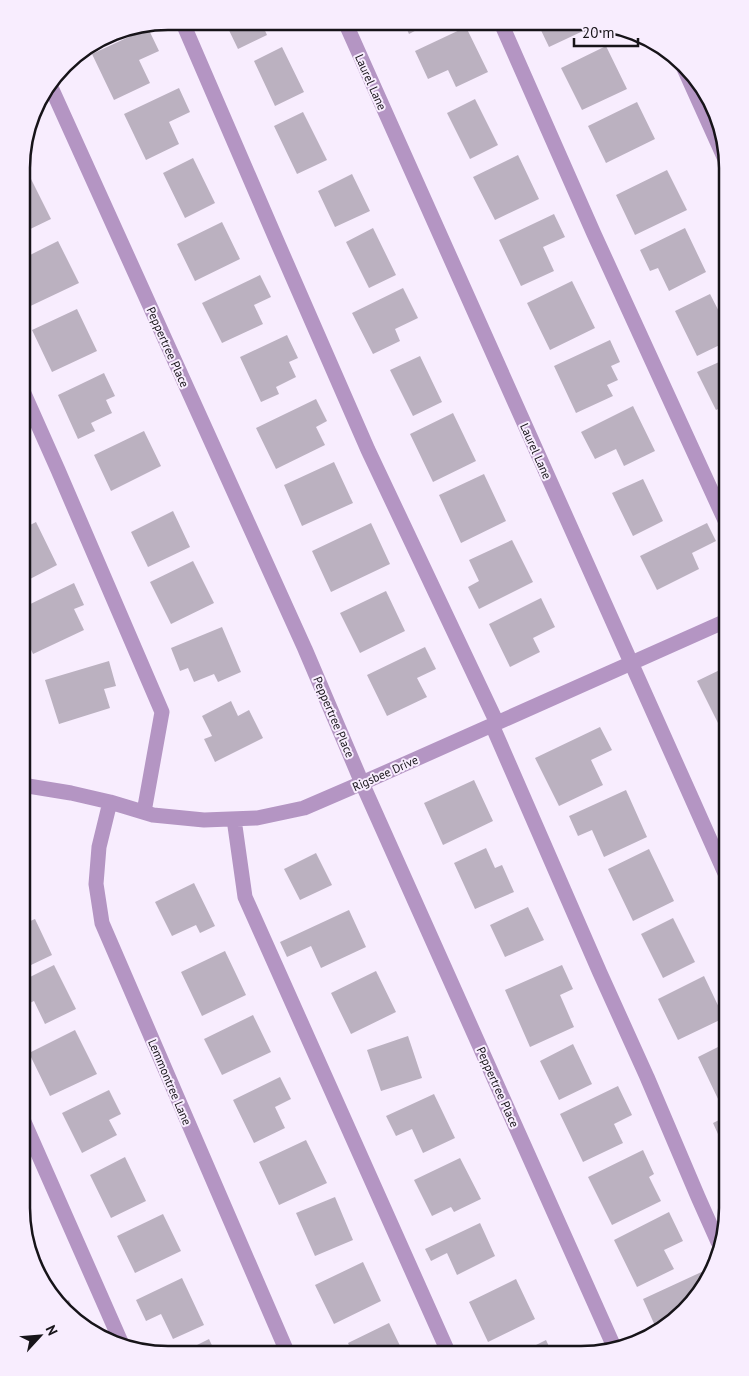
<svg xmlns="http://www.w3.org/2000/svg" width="749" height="1376" viewBox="0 0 749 1376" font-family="'PT Sans',sans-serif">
	<rect width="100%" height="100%" fill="#f8edfe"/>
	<path fill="#bbb1c0" d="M 225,22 L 261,22 L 267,35 L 238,49 Z
		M 404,23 L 430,23 L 409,34 Z
		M 538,24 L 598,24 L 549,47 Z
		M 466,27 L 488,72 L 456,87 L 448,70 L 428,79 L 415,51 Z
		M 148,28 L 159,51 L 139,60 L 150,83 L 114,100 L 92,54 Z
		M 606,46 L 627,89 L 582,110 L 561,68 Z
		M 282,47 L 304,92 L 275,106 L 254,61 Z
		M 179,88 L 190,112 L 169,122 L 179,144 L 146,160 L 124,114 Z
		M 475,99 L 498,145 L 470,159 L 447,113 Z
		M 637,102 L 655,139 L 606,163 L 588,126 Z
		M 303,112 L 327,160 L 297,174 L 274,126 Z
		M 518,155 L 539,199 L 495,220 L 473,177 Z
		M 193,158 L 215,203 L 185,218 L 163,173 Z
		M 667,170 L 687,210 L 635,235 L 616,195 Z
		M 352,174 L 370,211 L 335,227 L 318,191 Z
		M 30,177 L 51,219 L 22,233 L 22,180 Z
		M 554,214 L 565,237 L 543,247 L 554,271 L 521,286 L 499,240 Z
		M 222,222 L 240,259 L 195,281 L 177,244 Z
		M 373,228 L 396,275 L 369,288 L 346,242 Z
		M 685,228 L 706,272 L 669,291 L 658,268 L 650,271 L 640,250 Z
		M 58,241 L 79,283 L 22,310 L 22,259 Z
		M 260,275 L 271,297 L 254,305 L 263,324 L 222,343 L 202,303 Z
		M 572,281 L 595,328 L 550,350 L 527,303 Z
		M 403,288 L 418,318 L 395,329 L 400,341 L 373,354 L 352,313 Z
		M 710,294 L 728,329 L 728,341 L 697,356 L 675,311 Z
		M 77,309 L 97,351 L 52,372 L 32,330 Z
		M 287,335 L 298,358 L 289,362 L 296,377 L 276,387 L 279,394 L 261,402 L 240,357 Z
		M 610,340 L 620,362 L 611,366 L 618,380 L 607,385 L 613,396 L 576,413 L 554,366 Z
		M 420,356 L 442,402 L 413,416 L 390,370 Z
		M 728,358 L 728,404 L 716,410 L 697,372 Z
		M 104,373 L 115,396 L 106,400 L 112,413 L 91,423 L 95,431 L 78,439 L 58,395 Z
		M 316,399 L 327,421 L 316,427 L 325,445 L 276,469 L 256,428 Z
		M 633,406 L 655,451 L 624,466 L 616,449 L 595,459 L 581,432 Z
		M 453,413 L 476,461 L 433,482 L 410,434 Z
		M 144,431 L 161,466 L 111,491 L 94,455 Z
		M 334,462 L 353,503 L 302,526 L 284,485 Z
		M 484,474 L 506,521 L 461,543 L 439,495 Z
		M 643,479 L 663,521 L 633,536 L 612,493 Z
		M 173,511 L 190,547 L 148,567 L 131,532 Z
		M 36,522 L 57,565 L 30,579 L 24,567 L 22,568 L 22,529 Z
		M 371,523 L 390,564 L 331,592 L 312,551 Z
		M 707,523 L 716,541 L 692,553 L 699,569 L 657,590 L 640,556 Z
		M 512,540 L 533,582 L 479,609 L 468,587 L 479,581 L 469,560 Z
		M 193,561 L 214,603 L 171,624 L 150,582 Z
		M 74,583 L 84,605 L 74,609 L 84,630 L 33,654 L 22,630 L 22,608 Z
		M 386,591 L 405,631 L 360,653 L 340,613 Z
		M 541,598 L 555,627 L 533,638 L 540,652 L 510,667 L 489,624 Z
		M 222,627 L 241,672 L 218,682 L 214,674 L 194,682 L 188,668 L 180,671 L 171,648 Z
		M 425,647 L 436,669 L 417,678 L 427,697 L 387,716 L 367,675 Z
		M 109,661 L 116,686 L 104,689 L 110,708 L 59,724 L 45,680 Z
		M 728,666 L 728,730 L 723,733 L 697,681 Z
		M 231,701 L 238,716 L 249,710 L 263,738 L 215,762 L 204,739 L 212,736 L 202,716 Z
		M 600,727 L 612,750 L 591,760 L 603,785 L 559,806 L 535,758 Z
		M 474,780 L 493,821 L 443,845 L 424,803 Z
		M 626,790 L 647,837 L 604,857 L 592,830 L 578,836 L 569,816 Z
		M 486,848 L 495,868 L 502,865 L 514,892 L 475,909 L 454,863 Z
		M 649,849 L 674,901 L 633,921 L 608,869 Z
		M 316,853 L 332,885 L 300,900 L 284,869 Z
		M 194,883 L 215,926 L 200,933 L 196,925 L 172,936 L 155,902 Z
		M 528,907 L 544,940 L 505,957 L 490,925 Z
		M 22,908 L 28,922 L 35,919 L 52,955 L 31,965 L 23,947 L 22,947 Z
		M 349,910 L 366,947 L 321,968 L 311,946 L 287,957 L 280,942 Z
		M 673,918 L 695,962 L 663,978 L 641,934 Z
		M 225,951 L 246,995 L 202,1016 L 181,972 Z
		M 54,965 L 76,1009 L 45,1024 L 34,1001 L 21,1007 L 22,981 Z
		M 562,965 L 573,989 L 560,995 L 574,1027 L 530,1047 L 505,990 Z
		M 376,971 L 396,1012 L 351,1034 L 331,993 Z
		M 704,976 L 724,1018 L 678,1040 L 658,999 Z
		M 253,1015 L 271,1052 L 222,1075 L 204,1039 Z
		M 75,1030 L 97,1074 L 50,1096 L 29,1053 Z
		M 408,1036 L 422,1078 L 381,1091 L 367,1050 Z
		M 726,1043 L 727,1046 L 727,1097 L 719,1101 L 698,1057 Z
		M 573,1044 L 592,1084 L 559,1100 L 540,1061 Z
		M 280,1077 L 291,1099 L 275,1107 L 285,1128 L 254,1143 L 233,1100 Z
		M 618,1086 L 632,1115 L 614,1124 L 623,1143 L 583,1162 L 560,1114 Z
		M 109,1090 L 121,1114 L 109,1120 L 117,1135 L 82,1153 L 62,1113 Z
		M 434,1094 L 455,1138 L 423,1153 L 412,1129 L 396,1136 L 386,1116 Z
		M 727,1116 L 727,1154 L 713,1123 Z
		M 306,1140 L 327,1183 L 279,1205 L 259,1162 Z
		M 643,1150 L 654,1174 L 649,1177 L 661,1201 L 612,1225 L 588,1177 Z
		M 125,1157 L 146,1201 L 111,1218 L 90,1175 Z
		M 460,1158 L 481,1199 L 454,1212 L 451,1207 L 432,1216 L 414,1180 Z
		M 335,1197 L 353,1240 L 315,1256 L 296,1213 Z
		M 669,1212 L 683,1241 L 664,1250 L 674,1269 L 637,1287 L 614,1240 Z
		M 163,1214 L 181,1251 L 135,1273 L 117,1236 Z
		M 480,1223 L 495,1256 L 457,1275 L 447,1253 L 431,1261 L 425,1249 Z
		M 24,1227 L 50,1284 L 29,1256 Z
		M 363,1262 L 381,1301 L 334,1324 L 315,1285 Z
		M 708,1269 L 697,1298 L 656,1328 L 643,1299 Z
		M 182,1278 L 204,1325 L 173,1339 L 161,1314 L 146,1321 L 136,1300 Z
		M 516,1279 L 535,1319 L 488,1342 L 469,1302 Z
		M 69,1300 L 79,1322 L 77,1322 L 63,1303 Z
		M 389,1323 L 404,1354 L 353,1354 L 348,1343 Z
		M 209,1339 L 216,1354 L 179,1354 Z
		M 546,1340 L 553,1355 L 516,1355 Z"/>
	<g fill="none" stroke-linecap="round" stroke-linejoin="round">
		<path stroke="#b495c3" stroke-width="15" d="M 182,21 L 279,246 L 368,450 L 497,723
			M 345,22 C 472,309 601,594 728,880
			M 501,23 L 594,234 L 728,527
			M 682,64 L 728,166
			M 50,85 L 305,649 L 362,783 L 615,1349
			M 22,389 L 58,470 L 162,712 L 144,812
			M 492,725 L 600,973 L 647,1077 L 698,1197 L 718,1242
			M 22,785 L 71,793 L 110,802 L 153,815 L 204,820 L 257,818 L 304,808 L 362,783 L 728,620
			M 110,802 L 99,847 L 96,884 L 102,923 L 288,1354
			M 234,819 L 245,897 L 449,1354
			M 21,1115 L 121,1342"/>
	</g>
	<g text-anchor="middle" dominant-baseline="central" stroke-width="4" stroke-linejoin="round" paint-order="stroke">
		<g font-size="12" fill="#171419" stroke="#f8edfe">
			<text transform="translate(371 82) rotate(66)">Laurel Lane</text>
			<text transform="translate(168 347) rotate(66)">Peppertree Place</text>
			<text transform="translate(536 451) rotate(66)">Laurel Lane</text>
			<text transform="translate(334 717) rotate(67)">Peppertree Place</text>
			<text transform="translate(385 773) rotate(-24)">Rigsbee Drive</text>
			<text transform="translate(170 1082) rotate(67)">Lemmontree Lane</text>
			<text transform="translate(498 1087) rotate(66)">Peppertree Place</text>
		</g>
	</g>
	<path d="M0 0H749V1376H0ZM168 30H581A138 138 0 0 1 719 168V1208A138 138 0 0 1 581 1346H168A138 138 0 0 1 30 1208V168A138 138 0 0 1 168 30Z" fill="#f8edfe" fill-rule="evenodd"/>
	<path fill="none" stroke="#171419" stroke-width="2.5" d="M168 30H581A138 138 0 0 1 719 168V1208A138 138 0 0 1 581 1346H168A138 138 0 0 1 30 1208V168A138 138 0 0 1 168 30Z"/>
	<g transform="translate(40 1336) rotate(64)" stroke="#f8edfe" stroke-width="4" paint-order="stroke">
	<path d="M0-4L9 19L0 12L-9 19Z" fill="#171419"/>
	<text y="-8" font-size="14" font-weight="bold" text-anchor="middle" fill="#171419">N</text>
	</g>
	<path d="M574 38v8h64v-8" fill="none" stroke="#171419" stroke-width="2.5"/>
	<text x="582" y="38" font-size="15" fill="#171419" stroke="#f8edfe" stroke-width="4" paint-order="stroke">20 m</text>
</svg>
